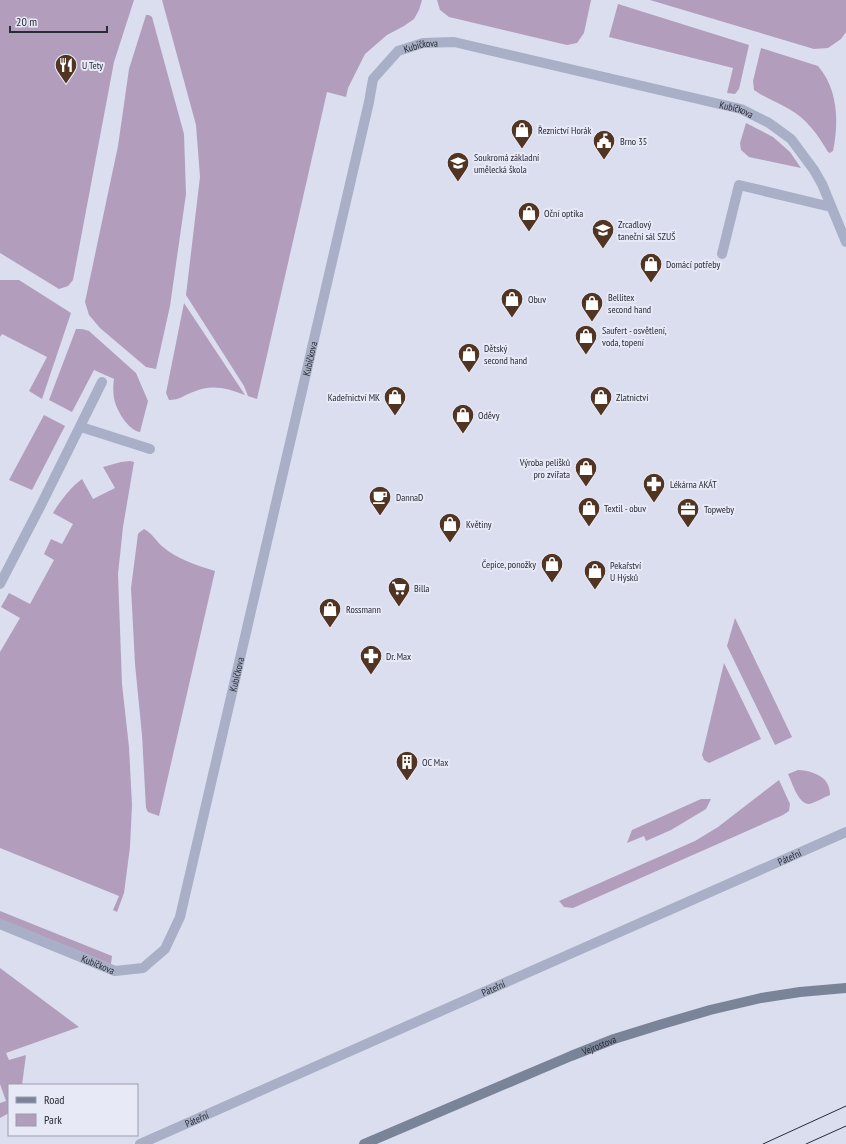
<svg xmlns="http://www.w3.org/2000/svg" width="846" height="1144" viewBox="0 0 846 1144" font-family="'PT Sans Narrow',sans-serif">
	<rect width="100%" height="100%" fill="#dbdeef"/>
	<path fill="#b29dbd" d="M 0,0 L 134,0 L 114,62 L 73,280 L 68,286 L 59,289 L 0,253 Z
		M 162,0 L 422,0 L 419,10 L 414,19 L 404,26 L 387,35 L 365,54 L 348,88 L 346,97 L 327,92 L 257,399 L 248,396 L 244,386 L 186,295 L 200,177 L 196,125 Z
		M 437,0 L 591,0 L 584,33 L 577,43 L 567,45 L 449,17 L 440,10 Z
		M 650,0 L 846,0 L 846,32 L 841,39 L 828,48 L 814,49 Z
		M 618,4 L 749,45 L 739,89 L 735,94 L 727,93 L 733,68 L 609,37 Z
		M 146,15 L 149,15 L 152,17 L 184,134 L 186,194 L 170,306 L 156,369 L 146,367 L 100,328 L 89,315 L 85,302 L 118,146 L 129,69 Z
		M 761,48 L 818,66 C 838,89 839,122 833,151 L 830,153 L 828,152 C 818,135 807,119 789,109 C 777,102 765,98 754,90 L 753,81 Z
		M 746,123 L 773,137 L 790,152 L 801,168 L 749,157 L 741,150 L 740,143 Z
		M 0,280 L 19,280 L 71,313 L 42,399 L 29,391 L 47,357 L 2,334 L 0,337 Z
		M 184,303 L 245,395 C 226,388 212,384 193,392 C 184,395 180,400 169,400 L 166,393 Z
		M 76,329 L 82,329 L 89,331 L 136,373 L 148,401 L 140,432 C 128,430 116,410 114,398 C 113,392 113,385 114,379 L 94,370 L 72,412 L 49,400 Z
		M 44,415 L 65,426 L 32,490 L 9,480 Z
		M 130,461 L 134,462 L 123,527 L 118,574 L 122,684 L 129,747 L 132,805 L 130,847 L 124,893 L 117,912 L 113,910 L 119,896 L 0,848 L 0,652 L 20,618 L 1,607 L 9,593 L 30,604 L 54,560 L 44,554 L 51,539 L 62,544 L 73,524 L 53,513 C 60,501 71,487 82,479 L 93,499 L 115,488 L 103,467 L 121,462 Z
		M 144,529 C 152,533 156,541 163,547 C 177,559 196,565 215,571 L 159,816 L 148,812 L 146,808 L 142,735 L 135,664 L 131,588 L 138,534 L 140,532 Z
		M 735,618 L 792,737 L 775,745 L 727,646 Z
		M 724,663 L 761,739 L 709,763 L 704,760 L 702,755 Z
		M 798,770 C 807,770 822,774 827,783 C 829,786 830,791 830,795 C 825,797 814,803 809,804 C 798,804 792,782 788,774 Z
		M 779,780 L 790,804 L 789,811 L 783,815 L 573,908 L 564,907 L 559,901 L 695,841 L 718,827 Z
		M 701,799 L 711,799 L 706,809 L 671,830 L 646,841 L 644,836 L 627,843 L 632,830 Z
		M 0,911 L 112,956 L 111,964 L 0,919 Z
		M 0,968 L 79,1027 L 6,1053 L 9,1060 L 26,1055 L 22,1085 L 9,1085 L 9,1113 L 0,1118 L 0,1103 L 6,1101 L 0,1084 Z"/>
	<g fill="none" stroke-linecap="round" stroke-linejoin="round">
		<path stroke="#a9afc6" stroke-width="10" d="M 722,254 L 739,185 L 831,207"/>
		<g stroke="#a9afc6" stroke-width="10">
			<path d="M 81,427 L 150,449"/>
			<path d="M 0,584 L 41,505 L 102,382"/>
			<path id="s1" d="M 0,924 L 115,971 L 143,968 L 165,949 L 180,917 L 369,102 L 373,79 L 398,51 L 423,43 L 454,42 L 741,109 L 769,123 L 791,139 L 814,170 L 822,184 L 846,242"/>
			<path id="s2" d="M 140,1144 L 846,832"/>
		</g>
		<path stroke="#7a8499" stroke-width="10" id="s3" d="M 364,1144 L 571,1056 L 614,1039 L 659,1025 L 710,1010 L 761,998 L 800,992 L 846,988"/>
		<path stroke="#282c34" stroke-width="1" d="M 763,1144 L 846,1106
			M 806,1144 L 846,1126"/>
	</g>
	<defs>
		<g id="restaurant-pin" transform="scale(1.15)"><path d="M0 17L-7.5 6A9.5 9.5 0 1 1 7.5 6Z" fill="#513421" stroke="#e7e9f7"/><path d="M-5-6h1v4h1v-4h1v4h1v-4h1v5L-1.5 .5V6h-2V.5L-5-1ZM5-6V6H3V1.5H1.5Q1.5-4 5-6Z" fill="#fff"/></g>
		<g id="shop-pin" transform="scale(1.15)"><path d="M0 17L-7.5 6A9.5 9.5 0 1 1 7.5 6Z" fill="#513421" stroke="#e7e9f7"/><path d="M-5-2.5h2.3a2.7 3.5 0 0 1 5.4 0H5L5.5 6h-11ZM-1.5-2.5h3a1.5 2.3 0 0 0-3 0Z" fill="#fff"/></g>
		<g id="civic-pin" transform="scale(1.15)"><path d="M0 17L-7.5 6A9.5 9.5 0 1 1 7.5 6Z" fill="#513421" stroke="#e7e9f7"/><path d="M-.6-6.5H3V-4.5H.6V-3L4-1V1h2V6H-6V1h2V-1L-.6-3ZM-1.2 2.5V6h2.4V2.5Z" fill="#fff"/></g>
		<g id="school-pin" transform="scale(1.15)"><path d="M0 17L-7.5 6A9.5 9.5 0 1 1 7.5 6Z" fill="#513421" stroke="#e7e9f7"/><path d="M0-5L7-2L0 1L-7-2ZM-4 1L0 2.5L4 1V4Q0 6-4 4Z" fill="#fff"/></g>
		<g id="pharmacy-pin" transform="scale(1.15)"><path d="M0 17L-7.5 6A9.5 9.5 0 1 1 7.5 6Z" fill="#513421" stroke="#e7e9f7"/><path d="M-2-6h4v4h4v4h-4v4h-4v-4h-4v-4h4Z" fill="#fff"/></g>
		<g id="cafe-pin" transform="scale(1.15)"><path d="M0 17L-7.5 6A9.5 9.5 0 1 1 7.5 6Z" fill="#513421" stroke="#e7e9f7"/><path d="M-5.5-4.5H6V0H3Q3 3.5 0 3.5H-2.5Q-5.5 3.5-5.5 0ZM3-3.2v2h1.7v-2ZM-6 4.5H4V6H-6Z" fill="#fff"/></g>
		<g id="office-pin" transform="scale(1.15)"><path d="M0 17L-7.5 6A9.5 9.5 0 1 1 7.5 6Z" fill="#513421" stroke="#e7e9f7"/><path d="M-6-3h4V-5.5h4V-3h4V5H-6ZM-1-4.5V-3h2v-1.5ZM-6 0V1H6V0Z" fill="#fff"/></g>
		<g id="supermarket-pin" transform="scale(1.15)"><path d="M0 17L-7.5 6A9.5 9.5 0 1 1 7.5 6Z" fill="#513421" stroke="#e7e9f7"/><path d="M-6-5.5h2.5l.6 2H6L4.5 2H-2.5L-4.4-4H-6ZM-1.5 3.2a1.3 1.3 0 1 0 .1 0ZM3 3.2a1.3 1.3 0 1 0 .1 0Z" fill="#fff"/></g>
		<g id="building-pin" transform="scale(1.15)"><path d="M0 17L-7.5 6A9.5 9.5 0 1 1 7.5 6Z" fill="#513421" stroke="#e7e9f7"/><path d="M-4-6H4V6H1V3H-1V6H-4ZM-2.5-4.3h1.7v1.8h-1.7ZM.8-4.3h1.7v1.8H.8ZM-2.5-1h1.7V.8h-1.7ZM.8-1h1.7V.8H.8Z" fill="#fff"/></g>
	</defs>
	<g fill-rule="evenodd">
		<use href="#restaurant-pin" x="66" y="65"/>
		<use href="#shop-pin" x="522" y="130"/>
		<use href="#civic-pin" x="604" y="141"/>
		<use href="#school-pin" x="458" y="163"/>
		<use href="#shop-pin" x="529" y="213"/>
		<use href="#school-pin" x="603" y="230"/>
		<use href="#shop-pin" x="651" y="264"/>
		<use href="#shop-pin" x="512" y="299"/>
		<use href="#shop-pin" x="592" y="303"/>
		<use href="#shop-pin" x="586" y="336"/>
		<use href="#shop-pin" x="469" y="354"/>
		<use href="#shop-pin" x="395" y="397"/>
		<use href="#shop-pin" x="601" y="397"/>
		<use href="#shop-pin" x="463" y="415"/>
		<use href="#shop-pin" x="586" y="468"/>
		<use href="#pharmacy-pin" x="654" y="484"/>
		<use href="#cafe-pin" x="380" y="497"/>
		<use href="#shop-pin" x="589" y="508"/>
		<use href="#office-pin" x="688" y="509"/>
		<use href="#shop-pin" x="450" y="524"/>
		<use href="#shop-pin" x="552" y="564"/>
		<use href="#shop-pin" x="595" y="571"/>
		<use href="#supermarket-pin" x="399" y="588"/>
		<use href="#shop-pin" x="330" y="609"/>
		<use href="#pharmacy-pin" x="371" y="656"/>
		<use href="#building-pin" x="407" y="762"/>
	</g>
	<g text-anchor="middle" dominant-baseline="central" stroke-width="4" stroke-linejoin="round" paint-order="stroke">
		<g font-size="10" fill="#282c34" stroke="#e7e9f7">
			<text stroke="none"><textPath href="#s1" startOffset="1138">Kubíčkova</textPath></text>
			<text stroke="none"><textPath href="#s1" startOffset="1462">Kubíčkova</textPath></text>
			<text stroke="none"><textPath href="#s1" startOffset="790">Kubíčkova</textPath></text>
			<text stroke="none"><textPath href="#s1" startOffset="466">Kubíčkova</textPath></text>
			<text stroke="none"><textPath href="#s2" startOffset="710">Páteřní</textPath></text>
			<text stroke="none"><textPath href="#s1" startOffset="106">Kubíčkova</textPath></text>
			<text stroke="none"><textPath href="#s2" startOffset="386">Páteřní</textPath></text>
			<text stroke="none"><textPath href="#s3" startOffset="255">Vejrostova</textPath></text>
			<text stroke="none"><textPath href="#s2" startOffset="62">Páteřní</textPath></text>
		</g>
		<g font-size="10" fill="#282c34" stroke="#e7e9f7" text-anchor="start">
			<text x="82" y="65">U Tety</text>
			<text x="538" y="130">Řeznictví Horák</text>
			<text x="620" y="141">Brno 35</text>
			<text x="474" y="157">Soukromá základní<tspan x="474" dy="12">umělecká škola</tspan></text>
			<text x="544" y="213">Oční optika</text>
			<text x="618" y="224">Zrcadlový<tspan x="618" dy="12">taneční sál SZUŠ</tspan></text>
			<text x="666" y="264">Domácí potřeby</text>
			<text x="608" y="297">Bellitex<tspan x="608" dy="12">second hand</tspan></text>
			<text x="528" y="299">Obuv</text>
			<text x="602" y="330">Saufert - osvětlení,<tspan x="602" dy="12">voda, topení</tspan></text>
			<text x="484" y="348">Dětský<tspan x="484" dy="12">second hand</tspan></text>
			<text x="380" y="397" text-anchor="end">Kadeřnictví MK</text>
			<text x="616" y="397">Zlatnictví</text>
			<text x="478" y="415">Oděvy</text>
			<text x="570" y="462" text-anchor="end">Výroba pelíšků<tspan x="570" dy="12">pro zvířata</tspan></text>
			<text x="670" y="484">Lékárna AKÁT</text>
			<text x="396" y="497">DannaD</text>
			<text x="604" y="508">Textil - obuv</text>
			<text x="704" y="509">Topweby</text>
			<text x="466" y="524">Květiny</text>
			<text x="536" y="564" text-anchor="end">Čepice, ponožky</text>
			<text x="610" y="565">Pekařství<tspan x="610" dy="12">U Hýsků</tspan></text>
			<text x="414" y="588">Billa</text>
			<text x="346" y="609">Rossmann</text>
			<text x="386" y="656">Dr. Max</text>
			<text x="422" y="762">OC Max</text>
		</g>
	</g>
	<rect x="8" y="1084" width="130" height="52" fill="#e7e9f7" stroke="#9b9da9"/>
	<rect x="16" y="1097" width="20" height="6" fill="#7a8499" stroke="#9b9da9"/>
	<text x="44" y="1104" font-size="12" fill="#282c34">Road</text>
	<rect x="16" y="1114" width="20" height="12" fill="#b29dbd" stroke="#9b9da9"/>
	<text x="44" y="1124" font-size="12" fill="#282c34">Park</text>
	<path d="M10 26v6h97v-6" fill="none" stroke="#282c34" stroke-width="2"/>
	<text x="16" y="26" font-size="12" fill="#282c34" stroke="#e7e9f7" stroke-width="3" paint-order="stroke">20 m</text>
</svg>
